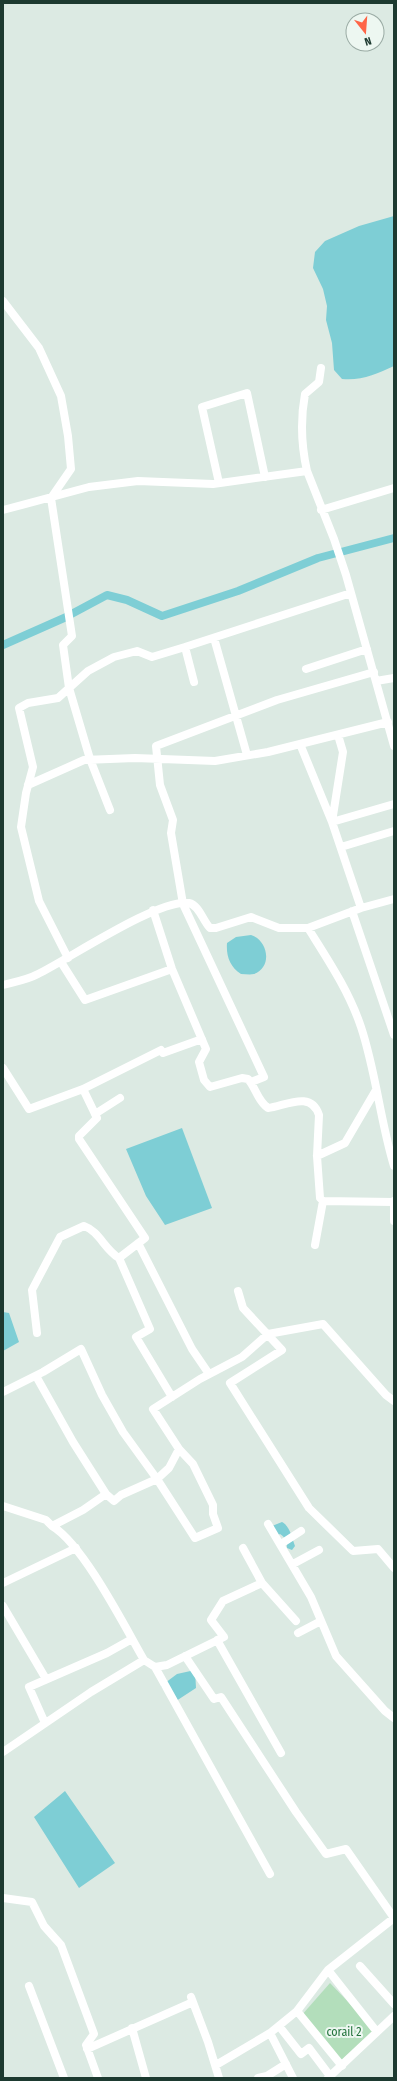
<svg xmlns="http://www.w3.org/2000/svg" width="397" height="2081" viewBox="0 0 397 2081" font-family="'Fira Sans Condensed',sans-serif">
	<rect width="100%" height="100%" fill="#dceae3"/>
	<path fill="#b3debb" d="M 330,1983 L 377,2032 L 342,2066 L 301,2016 Z"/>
	<path fill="#7eced5" d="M 394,216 L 394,366 C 377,374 361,381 342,379 L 334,370 L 332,343 L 326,320 L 327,306 L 323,289 L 313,268 L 315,252 L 325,241 L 359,226 Z
		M 251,935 C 268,940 273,967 254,974 C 250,975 245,974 241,974 C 230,967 226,956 227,943 L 236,937 Z
		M 182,1128 L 212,1208 L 165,1225 L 146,1196 L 126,1149 Z
		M 3,1312 L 9,1313 L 19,1342 L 3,1351 Z
		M 282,1522 C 290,1526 292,1538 295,1546 L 292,1550 L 287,1548 C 287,1542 285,1537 280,1534 L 276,1536 L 272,1526 Z
		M 195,1670 L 196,1688 L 173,1703 L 161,1686 L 177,1674 Z
		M 65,1791 L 115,1863 L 79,1888 L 34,1817 Z"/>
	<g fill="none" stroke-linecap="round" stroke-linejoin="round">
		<path stroke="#7eced5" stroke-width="8" d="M 3,645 L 64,618 L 107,595 L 127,600 L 162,616 L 238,591 L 318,558 L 394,538"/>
		<path stroke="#fff" stroke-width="8" d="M 3,301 L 39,348 L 61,396 L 68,436 L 71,469 L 51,498 L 72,636 L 63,645 L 69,688 L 90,759 L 110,810
			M 307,471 C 301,444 300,421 305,394 L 319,382 L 321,368
			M 219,483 L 202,407 L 247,393 L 265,477
			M 3,510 L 89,487 L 138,481 L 213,484 L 307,471 L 334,539 L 346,575 L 394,746
			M 321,510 L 394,488
			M 214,638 L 247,755
			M 306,669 L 367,649
			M 376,681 L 394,678
			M 194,682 L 185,647 L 351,593
			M 338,735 L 343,752 L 332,822 L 361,908
			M 300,744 L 332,822 L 394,804
			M 28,785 L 84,760 L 135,758 L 215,761 L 268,752 L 388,722
			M 341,847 L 394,831
			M 153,910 L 172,969 L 206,1049 L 199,1062 L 204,1080 L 210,1087 L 242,1078 L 248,1079 C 256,1088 257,1100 268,1108 C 285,1106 311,1090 319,1115 L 317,1156 L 320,1198 L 323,1201 L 315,1245
			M 352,911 L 394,1035
			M 308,928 C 328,960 349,991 361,1027 C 376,1072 380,1120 394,1166
			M 68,958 L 39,901 L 21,827 L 26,793 L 33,767 L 19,708 L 28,703 L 58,698 L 88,671 L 114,657 L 137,651 L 152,657 L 185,647
			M 61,962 L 85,1000 L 172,969
			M 3,985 C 14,982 27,980 38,974 C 69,959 159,898 189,903 C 199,905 203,921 210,928 L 216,928 L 251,917 L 279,928 L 308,928 L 361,908 L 394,899
			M 3,1068 L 29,1109 L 83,1089 L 161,1050 L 163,1053 L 202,1039
			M 251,1082 L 264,1077 L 183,904 L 171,833 L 173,820 L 160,785 L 156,746 L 277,700 L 374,672
			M 83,1089 L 97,1118 L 79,1136 L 79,1139 L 145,1238 L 119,1258 L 150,1329 L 136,1337 L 172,1397
			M 95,1114 L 120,1098
			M 317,1156 L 345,1143 L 376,1090
			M 323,1201 L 393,1202
			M 394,1201 L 394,1221
			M 138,1243 L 192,1349 L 209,1374
			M 238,1291 L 243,1308 L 282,1350 L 230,1383 L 309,1508 L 353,1551 L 378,1549 L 394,1568
			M 37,1333 L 32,1290 L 60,1237 L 84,1226 C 99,1231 105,1250 119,1258
			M 36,1376 L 73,1442 L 106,1494
			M 3,1392 L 43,1372 L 81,1349 L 102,1395 L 123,1432 L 157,1479 L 121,1495 L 114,1501 L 106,1494 L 83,1510 L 52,1526 C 83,1544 125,1627 144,1660 L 91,1692 L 3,1752
			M 179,1449 L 193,1464 L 213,1505 L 213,1514 L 218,1528 L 195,1538 L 157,1479 L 169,1468 L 179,1449 L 153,1409 L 200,1379 L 242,1357 L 268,1334 L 323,1324 L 386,1395 L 394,1401
			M 3,1506 L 46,1520 L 52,1526
			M 268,1524 L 311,1597 L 336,1656 L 385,1711 L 394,1718
			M 281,1544 L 301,1531
			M 243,1548 L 262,1583 L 296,1621
			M 293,1564 L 319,1550
			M 3,1583 L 76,1548
			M 3,1606 L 46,1679
			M 298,1633 L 321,1621
			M 217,1640 L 281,1753
			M 185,1656 L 214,1699 L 221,1697 L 296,1812 L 326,1854 L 346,1849 L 394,1918
			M 144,1660 L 155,1667 L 167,1665 L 224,1637 L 211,1620 L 223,1601 L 262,1583
			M 155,1667 L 270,1874
			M 45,1723 L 29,1687 L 107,1653 L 132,1639
			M 3,1898 L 32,1902 L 44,1926 L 61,1945 L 94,2034 L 86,2045 L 98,2078
			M 360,1966 L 394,2004
			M 328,1970 L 394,1918
			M 29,1986 L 64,2078
			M 191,1997 L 208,2042 L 219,2078
			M 297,2011 L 328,1970 L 377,2032
			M 279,2026 L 301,2054 L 309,2048 L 330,2076
			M 132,2028 L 146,2078
			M 270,2033 L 297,2011 L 342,2066
			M 87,2049 L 193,2002
			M 216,2065 L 270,2033 L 293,2078
			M 258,2078 L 267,2076 L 286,2064
			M 328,2078 L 394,2016"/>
	</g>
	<g text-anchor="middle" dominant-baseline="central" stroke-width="4" stroke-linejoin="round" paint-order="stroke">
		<g font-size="12" fill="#24743d" stroke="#edf7f1">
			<text x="344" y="2032">corail 2</text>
		</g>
	</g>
	<rect width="397" height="2081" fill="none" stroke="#1d3a30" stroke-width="8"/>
	<g transform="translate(365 32) rotate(163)"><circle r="19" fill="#edf7f1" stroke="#9aaba4"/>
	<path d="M0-3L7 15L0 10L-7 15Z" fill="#fe6547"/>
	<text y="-6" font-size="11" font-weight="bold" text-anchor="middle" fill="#1d3a30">N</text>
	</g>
</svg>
